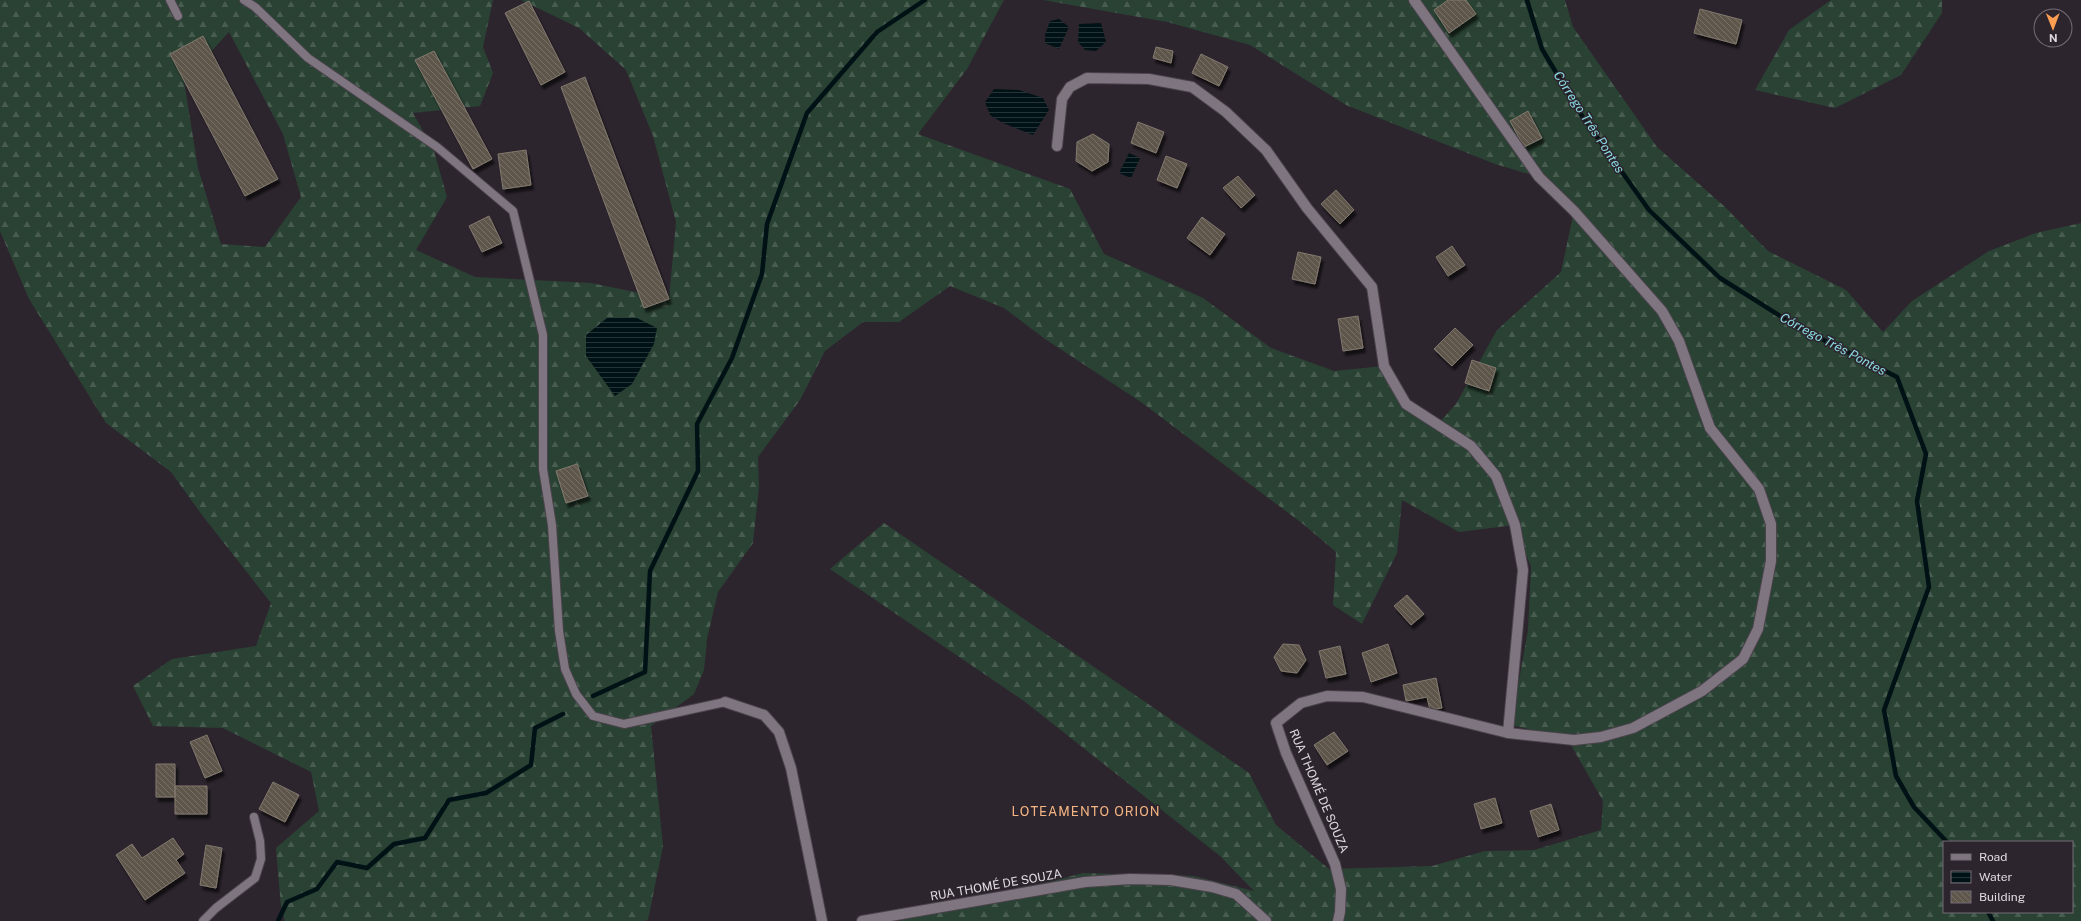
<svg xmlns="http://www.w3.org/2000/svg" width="2081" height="921" viewBox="0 0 2081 921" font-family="'Public Sans',sans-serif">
	<defs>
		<pattern id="forest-firs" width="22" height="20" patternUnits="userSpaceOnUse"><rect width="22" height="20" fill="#294233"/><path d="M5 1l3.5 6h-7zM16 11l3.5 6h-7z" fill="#485d50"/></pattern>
		<pattern id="water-rules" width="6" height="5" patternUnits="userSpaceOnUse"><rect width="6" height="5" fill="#001215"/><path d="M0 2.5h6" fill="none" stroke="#253437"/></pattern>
		<pattern id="building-back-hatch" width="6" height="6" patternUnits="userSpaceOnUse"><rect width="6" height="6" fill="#5f574c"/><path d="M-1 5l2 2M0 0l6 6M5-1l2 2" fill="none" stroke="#766f66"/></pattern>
		<filter id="shadow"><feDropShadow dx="2.5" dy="4.5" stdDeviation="1" flood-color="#0009"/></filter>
	</defs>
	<rect width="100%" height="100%" fill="#2d252e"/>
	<path fill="url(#forest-firs)" fill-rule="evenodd" d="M 0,0 L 493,0 L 483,47 L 493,73 L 480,106 L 413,113 L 434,151 L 447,197 L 416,250 L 475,277 L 591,283 L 669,299 L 676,222 L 653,136 L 626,70 L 579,28 L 521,0 L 1004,0 L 967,69 L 918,134 L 1070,189 L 1104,254 L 1203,298 L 1271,348 L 1334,371 L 1384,366 L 1406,404 L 1438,424 L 1456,404 L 1497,330 L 1561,272 L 1574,211 L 1539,177 L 1495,164 L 1346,105 L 1250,45 L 1167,22 L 1043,0 L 1565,0 L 1573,27 L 1657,147 L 1724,206 L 1768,251 L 1846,290 L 1883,332 L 1912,301 L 1989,251 L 2036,233 L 2081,223 L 2081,921 L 899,921 L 1083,873 L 1194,876 L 1254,891 L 1220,856 L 1024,701 L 830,569 L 884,523 L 1249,773 L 1276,825 L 1329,869 L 1432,866 L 1485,851 L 1534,850 L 1601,830 L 1603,801 L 1567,738 L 1511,725 L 1528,630 L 1531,567 L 1515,525 L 1459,532 L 1402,500 L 1397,553 L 1362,624 L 1333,605 L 1336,552 L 1303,524 L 1141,402 L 1045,339 L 1004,308 L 950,286 L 899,322 L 863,322 L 825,351 L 800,400 L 758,457 L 759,487 L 753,543 L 718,592 L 707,639 L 704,670 L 694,694 L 651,726 L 663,846 L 648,920 L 644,921 L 285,921 L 281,907 L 276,848 L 319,811 L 311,772 L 223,728 L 153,726 L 133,686 L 172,659 L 256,646 L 271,603 L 202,515 L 171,472 L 106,423 L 29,299 L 0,231 ZM 229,32 L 283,134 L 301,197 L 265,247 L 221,244 L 198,168 L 184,81 ZM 1944,842 L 2072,842 L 2072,912 L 1944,912 Z
		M 1831,0 L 1942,0 L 1942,13 L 1901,75 L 1835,108 L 1755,90 L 1789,30 Z"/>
	<path fill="url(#water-rules)" d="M 1059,19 L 1069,27 L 1059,49 L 1045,43 L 1045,35 L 1050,21 Z
		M 1101,23 L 1106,42 L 1096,51 L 1085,50 L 1078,42 L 1079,24 Z
		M 994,89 L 1019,90 L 1043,98 L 1049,110 L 1033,135 L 1003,123 L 990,115 L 985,102 Z
		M 1129,153 L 1140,158 L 1131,178 L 1119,173 Z
		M 607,318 L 637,318 L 657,328 L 654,344 L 632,384 L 615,396 L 586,356 L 586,335 Z"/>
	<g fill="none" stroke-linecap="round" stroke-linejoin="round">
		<path stroke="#001215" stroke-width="4.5" d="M 1527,0 L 1542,49 L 1582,116 L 1649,210 L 1720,278 L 1796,326 L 1897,377 L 1926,454 L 1917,501 L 1929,587 L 1884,710 L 1896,776 L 1914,807 L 1947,842
			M 593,696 L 645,672 L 650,571 L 698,471 L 697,424 L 732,358 L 762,274 L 767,224 L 807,113 L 877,32 L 925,0
			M 1988,912 L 1993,921
			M 278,921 L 287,902 L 317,889 L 337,862 L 367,868 L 394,844 L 425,838 L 449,800 L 486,793 L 531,765 L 535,728 L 563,714"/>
	</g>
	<path fill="url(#building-back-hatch)" stroke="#82796e" filter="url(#shadow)" d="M 1448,0 L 1466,0 L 1476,14 L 1449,33 L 1434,10 Z
		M 529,1 L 565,72 L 541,85 L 505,13 Z
		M 1700,9 L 1742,20 L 1736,44 L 1694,33 Z
		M 203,36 L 278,179 L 245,196 L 170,54 Z
		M 1156,47 L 1173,51 L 1171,63 L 1153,58 Z
		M 434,51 L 492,159 L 473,169 L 415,60 Z
		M 1201,54 L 1228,67 L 1219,86 L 1192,73 Z
		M 585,77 L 669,299 L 644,308 L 561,87 Z
		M 1528,111 L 1542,138 L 1524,147 L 1510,121 Z
		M 1138,122 L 1164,132 L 1156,153 L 1131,143 Z
		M 1093,134 L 1109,144 L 1108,162 L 1092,171 L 1076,161 L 1077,142 Z
		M 526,150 L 531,185 L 503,189 L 498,154 Z
		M 1166,156 L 1187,164 L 1177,188 L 1157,180 Z
		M 1238,176 L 1255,195 L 1241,208 L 1223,188 Z
		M 1336,190 L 1354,210 L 1340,224 L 1321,204 Z
		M 489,216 L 502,243 L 482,252 L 469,226 Z
		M 1202,217 L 1225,234 L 1210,255 L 1187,238 Z
		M 1452,246 L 1465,265 L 1448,276 L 1436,257 Z
		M 1298,252 L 1321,257 L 1315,284 L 1292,279 Z
		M 1358,316 L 1363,348 L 1343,351 L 1338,319 Z
		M 1455,328 L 1473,345 L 1452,366 L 1434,349 Z
		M 1472,360 L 1496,368 L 1489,391 L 1465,383 Z
		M 577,464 L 588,496 L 566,503 L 556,471 Z
		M 1407,595 L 1424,614 L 1411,625 L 1394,606 Z
		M 1283,644 L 1299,645 L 1306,660 L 1297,673 L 1281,671 L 1274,657 Z
		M 1388,644 L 1397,673 L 1371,682 L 1362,653 Z
		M 1340,646 L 1346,674 L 1326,678 L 1319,651 Z
		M 1436,678 L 1442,708 L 1430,710 L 1427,697 L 1406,701 L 1403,685 Z
		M 1334,732 L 1348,751 L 1327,765 L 1314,745 Z
		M 207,735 L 222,771 L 205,778 L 190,742 Z
		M 156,764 L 175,764 L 175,797 L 156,797 Z
		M 273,782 L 299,795 L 285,822 L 259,809 Z
		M 175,786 L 207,786 L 207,814 L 175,814 Z
		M 1495,798 L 1502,823 L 1481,829 L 1474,804 Z
		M 1551,804 L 1559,830 L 1538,837 L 1530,811 Z
		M 173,838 L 184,854 L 176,860 L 185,873 L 145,900 L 116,855 L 132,844 L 142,858 Z
		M 206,845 L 222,848 L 216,888 L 200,885 Z"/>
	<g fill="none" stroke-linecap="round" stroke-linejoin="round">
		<g stroke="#4a434b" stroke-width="10">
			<path id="service" d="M 170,0 L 178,16
				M 244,0 L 255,7 L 308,58 L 437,147 L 513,211 L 543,335 L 543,469 L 552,525 L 559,631 L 565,669 L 576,694 L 593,716 L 624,724 L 725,702
				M 203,921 L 216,908 L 255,878 L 261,859 L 260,841 L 254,817"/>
		</g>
		<g stroke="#4a434b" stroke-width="12">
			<path id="minor" d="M 1057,146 L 1062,99 L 1070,87 L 1087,78 L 1149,79 L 1192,87 L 1226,112 L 1266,150 L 1307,208 L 1372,287 L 1384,366 L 1406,404 L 1471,446 L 1496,476 L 1515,525 L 1523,570 L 1508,733
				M 725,702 L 764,715 L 779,732 L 791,768 L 822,921"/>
		</g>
		<g stroke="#4a434b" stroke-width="12">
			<path id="tertiary" d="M 862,921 L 1085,882 L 1130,879 L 1171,880 L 1212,887 L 1236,894 L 1266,921
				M 1338,921 L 1340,912 L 1341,889 L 1335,864 L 1286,753 L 1276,723 L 1301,703 L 1327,696 L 1363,697 L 1508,733 L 1574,740 L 1601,737 L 1633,728 L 1702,691 L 1743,659 L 1758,629 L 1771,561 L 1771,524 L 1759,489 L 1710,428 L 1679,341 L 1662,311 L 1574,211 L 1539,177 L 1414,0"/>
		</g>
		<use href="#service" stroke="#7f7580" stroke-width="8"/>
		<use href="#minor" stroke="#7f7580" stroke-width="10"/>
		<use href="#tertiary" stroke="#7f7580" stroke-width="10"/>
	</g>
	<g text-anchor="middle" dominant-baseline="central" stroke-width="3" stroke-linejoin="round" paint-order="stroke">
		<g font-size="12" fill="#e0dae0" stroke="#2d252e">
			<text transform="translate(1319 791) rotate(67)">RUA THOMÉ DE SOUZA</text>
			<text transform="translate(996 885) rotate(-10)">RUA THOMÉ DE SOUZA</text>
		</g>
		<g font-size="13" font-style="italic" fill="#89dae2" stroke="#2d252e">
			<text transform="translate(1589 122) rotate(57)">Córrego Três Pontes</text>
			<text transform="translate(1833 344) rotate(28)">Córrego Três Pontes</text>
		</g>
		<g font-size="13" letter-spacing="1" fill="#f5b483" stroke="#2d252e">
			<text x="1086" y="811">LOTEAMENTO ORION</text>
		</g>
	</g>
	<rect x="1943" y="841" width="130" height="72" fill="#2d252e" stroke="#756d75"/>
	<rect x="1951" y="854" width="20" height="6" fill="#7f7580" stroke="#756d75"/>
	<text x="1979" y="861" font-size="12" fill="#e0dae0">Road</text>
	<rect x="1951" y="871" width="20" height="12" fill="url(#water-rules)" stroke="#756d75"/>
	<text x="1979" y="881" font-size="12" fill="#e0dae0">Water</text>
	<rect x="1951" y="891" width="20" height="12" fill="url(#building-back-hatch)" stroke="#756d75"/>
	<text x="1979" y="901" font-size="12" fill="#e0dae0">Building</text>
	<g transform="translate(2053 28) rotate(179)"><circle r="19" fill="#2d252e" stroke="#756d75"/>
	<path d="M0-3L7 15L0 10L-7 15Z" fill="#fb9e52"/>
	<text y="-6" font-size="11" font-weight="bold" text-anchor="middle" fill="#e0dae0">N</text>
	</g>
</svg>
